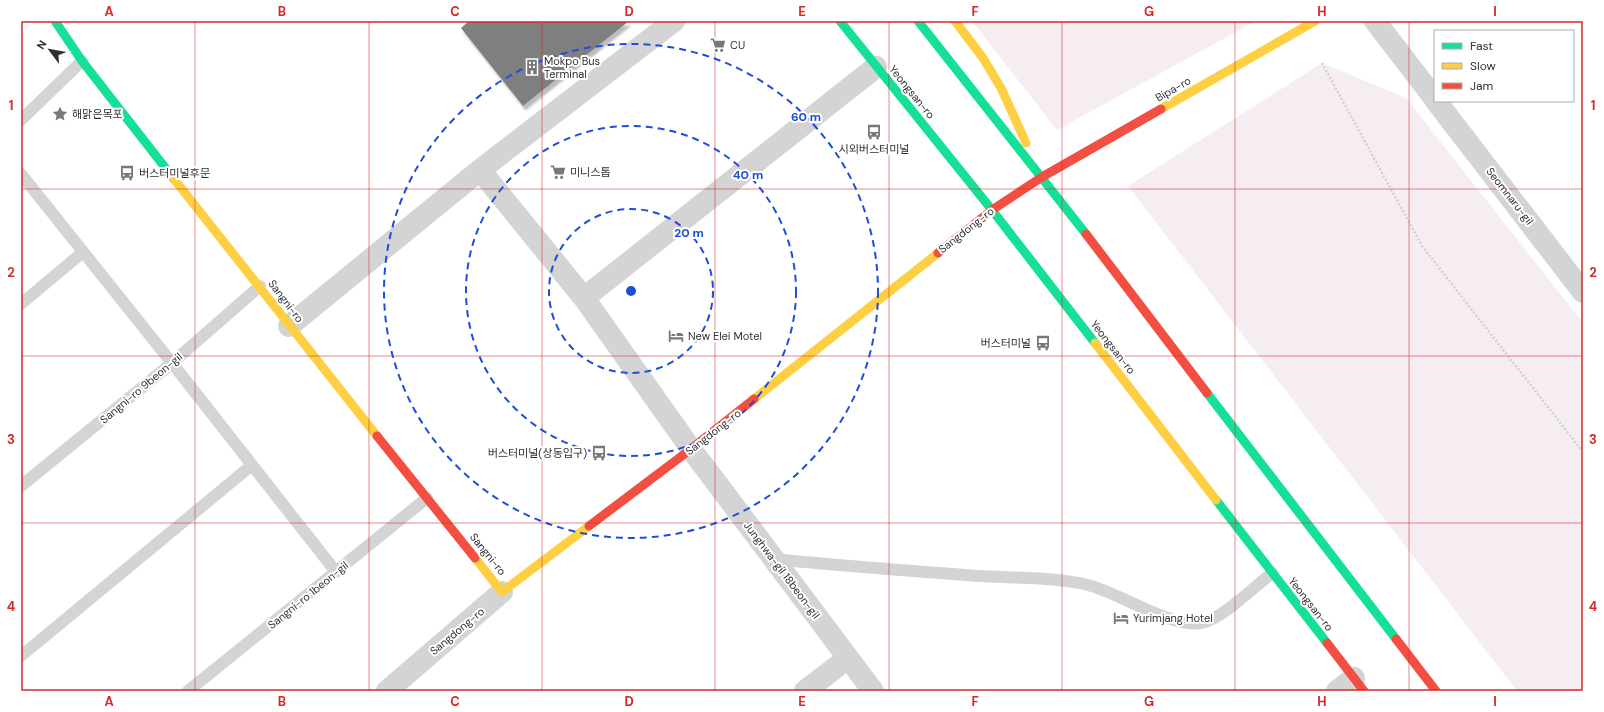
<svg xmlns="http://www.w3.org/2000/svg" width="1604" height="712" viewBox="0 0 1604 712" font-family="'DM Sans','Noto Sans KR',sans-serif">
	<defs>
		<filter id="shadow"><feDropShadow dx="2.5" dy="4.5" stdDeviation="1" flood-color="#0004"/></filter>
	</defs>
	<rect width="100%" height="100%" fill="#fff"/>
	<path fill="#f5edf2" d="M 972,21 L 1256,21 L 1057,130 Z
		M 1322,63 L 1406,98 L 1583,323 L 1583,691 L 1517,691 L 1128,186 Z"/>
	<path fill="#7f7f7f" filter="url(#shadow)" d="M 469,21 L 629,21 L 523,106 L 461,28 Z"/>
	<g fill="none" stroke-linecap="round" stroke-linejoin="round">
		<path stroke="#d1d1d1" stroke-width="2.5" stroke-dasharray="2 2" stroke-linecap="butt" d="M 1322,63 L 1422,246 L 1583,452"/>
		<path stroke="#d4d4d4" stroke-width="12" d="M 21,120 L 82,61
			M 21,174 L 172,363 L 336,572
			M 21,304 L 83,252
			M 21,486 L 172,363 L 260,286
			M 774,559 C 842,566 911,571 979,576 C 1012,578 1056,577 1088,585 C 1120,593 1170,628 1201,623 C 1221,620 1255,586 1272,573
			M 21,656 L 252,465
			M 188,691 L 427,498"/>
		<path stroke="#d4d4d4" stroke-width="22" d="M 1375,21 L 1435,99
			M 1436,101 L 1583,292
			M 480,170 L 584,298 L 691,449 L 873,691
			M 584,298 L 876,67
			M 289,326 L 480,170 L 674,21
			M 387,691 L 502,592
			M 805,691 L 848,658
			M 1337,691 L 1354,678"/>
		<path stroke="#16e098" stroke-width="9" d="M 55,21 L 82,61 L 174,179
			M 840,21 L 992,210 L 1095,343
			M 918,21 L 1086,234
			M 1207,393 L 1396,639
			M 1216,500 L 1327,643"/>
		<path stroke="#ffcf43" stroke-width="9" d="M 955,21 L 983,58 L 1001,88 L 1026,143
			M 1161,109 L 1315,21
			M 174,179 L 377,436
			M 1095,343 L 1216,500
			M 754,399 L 938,253
			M 475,558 L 502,592 L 589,526"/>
		<path stroke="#f24e42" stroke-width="9" d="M 1086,234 L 1207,393
			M 938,253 L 992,210 L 1042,177 L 1161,109
			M 377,436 L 475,558
			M 589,526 L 691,449 L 754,399
			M 1396,639 L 1436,691
			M 1327,643 L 1364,691"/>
	</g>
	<path fill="none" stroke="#d62828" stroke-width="1" stroke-opacity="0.55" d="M 195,21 L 195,691M 369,21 L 369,691M 542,21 L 542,691M 715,21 L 715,691M 889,21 L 889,691M 1062,21 L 1062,691M 1235,21 L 1235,691M 1409,21 L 1409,691M 21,189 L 1583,189M 21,356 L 1583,356M 21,523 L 1583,523"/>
	<g fill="none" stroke="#1d4ed8" stroke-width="2" stroke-dasharray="7 5">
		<circle cx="631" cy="291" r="82"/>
		<circle cx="631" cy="291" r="165"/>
		<circle cx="631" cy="291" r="247"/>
	</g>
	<defs>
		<g id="supermarket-bare" transform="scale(1.2)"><path d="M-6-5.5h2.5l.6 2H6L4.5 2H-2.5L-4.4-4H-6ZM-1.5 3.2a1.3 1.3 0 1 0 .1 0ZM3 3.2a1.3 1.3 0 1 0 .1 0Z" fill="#787878" stroke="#fff" stroke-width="2.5" paint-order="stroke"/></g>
		<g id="building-bare" transform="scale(1.2)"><path d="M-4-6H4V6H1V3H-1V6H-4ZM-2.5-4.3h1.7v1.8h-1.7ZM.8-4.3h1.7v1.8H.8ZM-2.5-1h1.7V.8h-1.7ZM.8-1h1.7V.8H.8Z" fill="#787878" stroke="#fff" stroke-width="2.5" paint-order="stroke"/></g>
		<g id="sight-bare" transform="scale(1.2)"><path d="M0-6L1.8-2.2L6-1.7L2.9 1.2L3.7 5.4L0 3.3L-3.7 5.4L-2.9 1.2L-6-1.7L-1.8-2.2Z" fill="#787878" stroke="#fff" stroke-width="2.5" paint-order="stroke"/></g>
		<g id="bus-bare" transform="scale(1.2)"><path d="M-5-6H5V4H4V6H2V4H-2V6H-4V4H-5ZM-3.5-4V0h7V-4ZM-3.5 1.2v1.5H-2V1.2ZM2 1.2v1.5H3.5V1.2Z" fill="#787878" stroke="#fff" stroke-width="2.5" paint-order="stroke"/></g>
		<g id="hotel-bare" transform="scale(1.2)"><path d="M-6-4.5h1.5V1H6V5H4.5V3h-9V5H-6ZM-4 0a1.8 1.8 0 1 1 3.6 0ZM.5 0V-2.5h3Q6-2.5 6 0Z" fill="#787878" stroke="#fff" stroke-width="2.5" paint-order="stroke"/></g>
	</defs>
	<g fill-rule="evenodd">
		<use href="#supermarket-bare" x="718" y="45"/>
		<use href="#building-bare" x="532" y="67"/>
		<use href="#sight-bare" x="60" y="114"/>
		<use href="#bus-bare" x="874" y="132"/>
		<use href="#supermarket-bare" x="558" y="172"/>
		<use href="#bus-bare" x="127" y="173"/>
		<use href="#hotel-bare" x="676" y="336"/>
		<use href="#bus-bare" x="1043" y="343"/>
		<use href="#bus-bare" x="599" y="453"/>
		<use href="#hotel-bare" x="1121" y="618"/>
	</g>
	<g text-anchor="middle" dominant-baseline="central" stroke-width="4" stroke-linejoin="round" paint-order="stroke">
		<g font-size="11" fill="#303030" stroke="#fff" text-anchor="start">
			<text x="730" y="45">CU</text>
			<text x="544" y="61">Mokpo Bus<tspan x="544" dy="13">Terminal</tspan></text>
			<text x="72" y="114">해맑은목포</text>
			<text x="874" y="149" text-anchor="middle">시외버스터미널</text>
			<text x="570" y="172">미니스톱</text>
			<text x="139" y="173">버스터미널후문</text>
			<text x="688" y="336">New Elei Motel</text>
			<text x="1031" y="343" text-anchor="end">버스터미널</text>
			<text x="587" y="453" text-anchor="end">버스터미널(상동입구)</text>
			<text x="1133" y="618">Yurimjang Hotel</text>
		</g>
		<g font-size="11" fill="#303030" stroke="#fff">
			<text transform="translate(1173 89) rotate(-30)">Bipa-ro</text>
			<text transform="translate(912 92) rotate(51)">Yeongsan-ro</text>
			<text transform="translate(1510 196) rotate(52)">Seomnaru-gil</text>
			<text transform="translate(966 230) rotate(-38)">Sangdong-ro</text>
			<text transform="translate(286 301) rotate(53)">Sangni-ro</text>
			<text transform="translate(1113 347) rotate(52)">Yeongsan-ro</text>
			<text transform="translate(141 388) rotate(-40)">Sangni-ro 9beon-gil</text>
			<text transform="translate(713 432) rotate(-38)">Sangdong-ro</text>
			<text transform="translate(488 554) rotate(51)">Sangni-ro</text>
			<text transform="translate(782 570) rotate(53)">Junghwa-gil 18beon-gil</text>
			<text transform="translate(308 595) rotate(-39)">Sangni-ro 1beon-gil</text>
			<text transform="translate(1311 604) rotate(52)">Yeongsan-ro</text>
			<text transform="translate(457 631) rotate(-40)">Sangdong-ro</text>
		</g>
	</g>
	<circle cx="631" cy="291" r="6" fill="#1d4ed8" stroke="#fff" stroke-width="2"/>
	<g font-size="12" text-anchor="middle" font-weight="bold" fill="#1d4ed8" stroke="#fff" stroke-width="4" stroke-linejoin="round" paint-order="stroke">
		<text x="806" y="121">60 m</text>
		<text x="748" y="179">40 m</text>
		<text x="689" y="237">20 m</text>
	</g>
	<rect width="1604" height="712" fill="none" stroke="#ffffff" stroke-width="44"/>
	<rect x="1434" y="30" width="140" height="72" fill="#ffffff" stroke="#acacac"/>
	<rect x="1442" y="43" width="20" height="6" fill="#16e098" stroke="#acacac"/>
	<text x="1470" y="50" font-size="12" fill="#303030">Fast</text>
	<rect x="1442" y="63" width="20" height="6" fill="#ffcf43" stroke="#acacac"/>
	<text x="1470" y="70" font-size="12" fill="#303030">Slow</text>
	<rect x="1442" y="83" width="20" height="6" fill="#f24e42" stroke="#acacac"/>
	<text x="1470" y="90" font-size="12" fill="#303030">Jam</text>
	<g transform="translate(50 50) rotate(302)" stroke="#ffffff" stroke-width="3" paint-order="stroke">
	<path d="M0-3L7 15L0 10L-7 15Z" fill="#303030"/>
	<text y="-6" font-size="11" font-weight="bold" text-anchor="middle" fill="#303030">N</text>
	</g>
	<rect x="22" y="22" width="1560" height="668" fill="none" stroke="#d62828" stroke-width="1.5"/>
	<g font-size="13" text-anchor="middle" font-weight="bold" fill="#d62828">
		<text x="109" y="16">A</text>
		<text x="282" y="16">B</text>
		<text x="455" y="16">C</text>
		<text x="629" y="16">D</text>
		<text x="802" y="16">E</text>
		<text x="975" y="16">F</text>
		<text x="1149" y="16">G</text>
		<text x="1322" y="16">H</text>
		<text x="1495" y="16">I</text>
		<text x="11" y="110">1</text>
		<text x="1593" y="110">1</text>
		<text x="11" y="277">2</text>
		<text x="1593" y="277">2</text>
		<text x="11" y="444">3</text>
		<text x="1593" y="444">3</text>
		<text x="11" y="611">4</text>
		<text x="1593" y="611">4</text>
		<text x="109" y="706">A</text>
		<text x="282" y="706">B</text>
		<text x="455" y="706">C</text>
		<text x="629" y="706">D</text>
		<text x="802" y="706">E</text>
		<text x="975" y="706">F</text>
		<text x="1149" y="706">G</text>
		<text x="1322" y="706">H</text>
		<text x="1495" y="706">I</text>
	</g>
</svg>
